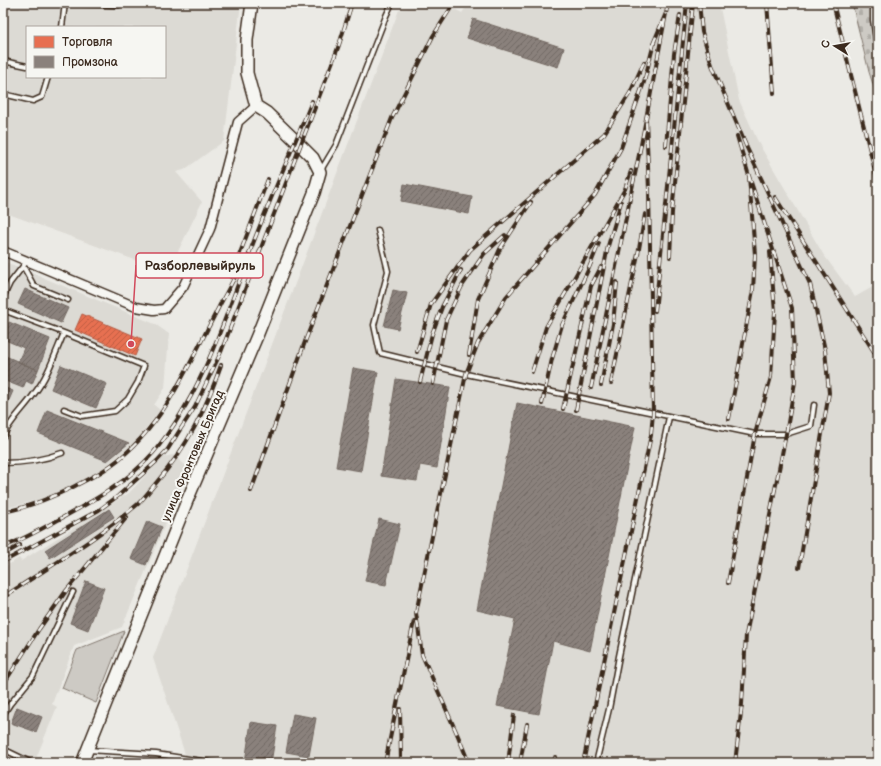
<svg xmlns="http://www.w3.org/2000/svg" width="881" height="766" viewBox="0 0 881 766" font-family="'Balsamiq Sans',sans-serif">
	<defs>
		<pattern id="cemetery-stones" width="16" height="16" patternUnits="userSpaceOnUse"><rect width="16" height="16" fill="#cdcac4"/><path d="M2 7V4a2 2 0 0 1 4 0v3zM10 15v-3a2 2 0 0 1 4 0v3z" fill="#b1aea8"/></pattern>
		<pattern id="shops-hatch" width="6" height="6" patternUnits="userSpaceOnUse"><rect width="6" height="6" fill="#e76f51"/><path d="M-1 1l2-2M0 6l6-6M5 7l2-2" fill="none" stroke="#bc5b43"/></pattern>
		<pattern id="industry-hatch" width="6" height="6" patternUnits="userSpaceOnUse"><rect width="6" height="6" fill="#8a817c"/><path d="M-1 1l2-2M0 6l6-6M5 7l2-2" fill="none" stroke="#726a65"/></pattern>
	</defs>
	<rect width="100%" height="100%" fill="#ebeae5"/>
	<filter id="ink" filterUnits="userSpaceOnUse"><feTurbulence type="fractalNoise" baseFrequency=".025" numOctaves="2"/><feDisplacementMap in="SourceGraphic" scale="8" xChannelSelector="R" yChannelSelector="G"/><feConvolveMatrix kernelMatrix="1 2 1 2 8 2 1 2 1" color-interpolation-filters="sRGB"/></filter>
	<g filter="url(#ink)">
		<path fill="#dcdad4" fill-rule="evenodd" d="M 3,3 L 241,3 L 224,141 L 184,170 L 176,172 L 202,202 L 168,272 L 3,212 ZM 27,27 L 165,27 L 165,77 L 27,77 Z
			M 437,3 L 443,3 L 462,13 L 469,3 L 719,3 L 739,100 L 759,144 L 823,254 L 855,297 L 878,284 L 878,763 L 187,763 L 184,751 L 153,658 L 399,10 Z
			M 3,261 L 155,324 L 169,334 L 165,388 L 154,405 L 160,410 L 134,443 L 102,469 L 71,487 L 38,500 L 3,509 Z
			M 173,455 L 189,468 L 122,627 L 74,646 L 52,704 L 57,707 L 34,763 L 3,763 L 3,568 L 19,558 L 21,561 L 129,493 L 163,457 Z"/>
		<path fill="#cdcac4" stroke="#847a71" d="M 124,631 L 96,703 L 62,688 L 77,650 Z"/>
		<path fill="url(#cemetery-stones)" stroke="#847a71" d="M 852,3 L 878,3 L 878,100 L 869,72 Z"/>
		<path fill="url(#shops-hatch)" stroke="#b35a42" d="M 82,314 L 142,339 L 135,356 L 75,330 Z"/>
		<path fill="url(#industry-hatch)" stroke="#726760" d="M 473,19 L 564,48 L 558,67 L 467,38 Z
			M 404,184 L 472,197 L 469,214 L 401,201 Z
			M 25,289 L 68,308 L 61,323 L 18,304 Z
			M 393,290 L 407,293 L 398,329 L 384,326 Z
			M 9,322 L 50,339 L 38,370 L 18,362 L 24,348 L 3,339 Z
			M 3,355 L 38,370 L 32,384 L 26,381 L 23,388 L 3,380 L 6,374 L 3,372 Z
			M 61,365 L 107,384 L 96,408 L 51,389 Z
			M 353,368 L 378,372 L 361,471 L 336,467 Z
			M 396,379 L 450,387 L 437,468 L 420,465 L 417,481 L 381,476 Z
			M 3,387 L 13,391 L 3,414 Z
			M 517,403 L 635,427 L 590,651 L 553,641 L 539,714 L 497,706 L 515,619 L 477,610 Z
			M 47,410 L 129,443 L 107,461 L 38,433 Z
			M 109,509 L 114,517 L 50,558 L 45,550 Z
			M 379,519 L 400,524 L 386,585 L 365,581 Z
			M 147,521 L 162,527 L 146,565 L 131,559 Z
			M 86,581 L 104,588 L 88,630 L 70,623 Z
			M 17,707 L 42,717 L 36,732 L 11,723 Z
			M 293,714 L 316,718 L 309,756 L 286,752 Z
			M 251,722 L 277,726 L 271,763 L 245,762 Z"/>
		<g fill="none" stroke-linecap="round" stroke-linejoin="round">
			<g stroke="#3b2a1e" stroke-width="7">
				<path id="service" d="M 66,3 L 119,5 L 120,3
					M 62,27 L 65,3
					M 3,61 L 27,66
					M 3,94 L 33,101 L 42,97 L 48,77
					M 321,170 L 336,145 L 386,16 L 392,3
					M 378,230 L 388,271 L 374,325 L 380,353 L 466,374 L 755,434 L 786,434 L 811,426 L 814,405
					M 23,266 L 34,286 L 68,300
					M 3,298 L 10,283 L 24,265
					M 3,310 L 64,333 L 144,366 L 138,382 L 128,399 L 115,411 L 82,416 L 64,409
					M 3,437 C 10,420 24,409 34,394 C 48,376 55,354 64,333
					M 3,463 C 24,463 43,460 62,453
					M 3,715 L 10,704 L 33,676 L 73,592
					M 3,749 L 32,763
					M 88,750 L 156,754 L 215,763
					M 596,763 L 609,709 L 619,656 L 669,417"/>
			</g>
			<g stroke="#3b2a1e" stroke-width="11">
				<path id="minor" d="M 875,3 L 875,20 L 878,39
					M 3,251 L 136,307 L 154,310 L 164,309 L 183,287 L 210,229 L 238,122 L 256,106"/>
			</g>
			<g stroke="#3b2a1e" stroke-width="14">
				<path id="secondary" d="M 82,763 L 187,501 L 257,336 L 314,193 L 320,172 L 313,158 L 296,141 L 267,113 L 256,106 L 247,73 L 247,40 L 252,3"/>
			</g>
			<use href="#service" stroke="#f6f6f2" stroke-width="4"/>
			<use href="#minor" stroke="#f6f6f2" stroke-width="8"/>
			<use href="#secondary" stroke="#f6f6f2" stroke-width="11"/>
			<g stroke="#3b2a1e" stroke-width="4">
				<path id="rail" d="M 699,3 L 702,32 L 712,65 L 747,148 L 810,284 L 825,350 L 829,393 L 799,568
					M 767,3 L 774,93
					M 833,3 L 878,183
					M 653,44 L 666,13
					M 666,146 L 674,54 L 680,15
					M 775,197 L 878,358
					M 670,257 L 672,212 L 693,3
					M 231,277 L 268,179
					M 655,311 L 687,3
					M 417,352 L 431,304 L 470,250 L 604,134 L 630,93 L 644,62
					M 469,355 L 478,299 L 500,249 L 531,202
					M 532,372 L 546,327 L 625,189 L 631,171
					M 420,382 L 432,334 L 442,307 L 461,270
					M 611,383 L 639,249 L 645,214
					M 433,384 L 446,320 L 462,286 L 484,254 L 505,235
					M 601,385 L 613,324 L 617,282
					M 591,388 L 641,145 L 668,3
					M 542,404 L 552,359 L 562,325 L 589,268 L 599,243
					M 563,409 L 591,286 L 601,267
					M 576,410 L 608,246 L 621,202
					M 729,419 L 753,290 L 755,255 L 749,176 L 737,136
					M 251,491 L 306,339 L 392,118 L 433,36 L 454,3
					M 3,512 C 26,508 48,499 69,489 C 80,483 91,478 101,472 C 153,440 180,384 206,332 C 216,312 226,293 237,273
					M 3,547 C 23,540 41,529 60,519 C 93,501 128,482 153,453 C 204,392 226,314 254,241 C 272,194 293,148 312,101
					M 3,555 L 20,545
					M 3,562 L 99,510 L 118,496 L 157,461 L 168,449 L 178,433 L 195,407 L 221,352 L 339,45 L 352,3
					M 728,583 L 755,434 L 771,377 L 775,312 L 770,252
					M 8,594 C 52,565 98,538 138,504 C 144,498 150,490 156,483 C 188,446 205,411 221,365
					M 3,685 L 39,629 L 66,591 L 127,517
					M 400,709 L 401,763
					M 385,763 L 414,621
					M 469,763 L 458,736 L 422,655 L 416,613 L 466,374 L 478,343 L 506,297 L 595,195 L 621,148 L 644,82 L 655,39
					M 508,763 L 514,715
					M 520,763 L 527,724
					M 554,763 L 555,757
					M 583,763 L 651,435 L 653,413 L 649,190 L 646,119
					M 735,763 L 742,704 L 746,635 L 786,434 L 795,382 L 792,308 L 749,176"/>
			</g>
			<use href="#rail" stroke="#f6f6f2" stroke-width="2.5" stroke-dasharray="8" stroke-linecap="butt"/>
		</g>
	</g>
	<g text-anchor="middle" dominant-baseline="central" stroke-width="4" stroke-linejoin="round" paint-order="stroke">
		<g font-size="12" fill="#3b2a1e" stroke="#f6f6f2">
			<text transform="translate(193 456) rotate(-67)">улица Фронтовых Бригад</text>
		</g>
	</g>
	<path fill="none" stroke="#d1495b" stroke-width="1.5" d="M131 344L136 265"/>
	<circle fill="#d1495b" stroke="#f6f6f2" stroke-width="1.5" cx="131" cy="344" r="4"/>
	<rect fill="#f6f6f2" stroke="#d1495b" stroke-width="1.5" x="136" y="253" width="127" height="25" rx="4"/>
	<g font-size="13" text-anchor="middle" font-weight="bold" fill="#3b2a1e">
		<text x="200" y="270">Разборлевыйруль</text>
	</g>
	<rect width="881" height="766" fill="none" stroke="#f6f6f2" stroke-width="16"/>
	<rect x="8" y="8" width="865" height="750" fill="none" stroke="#3b2a1e" stroke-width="1.5" filter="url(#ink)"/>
	<rect x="26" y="26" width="140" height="52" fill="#f6f6f2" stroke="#aba49d"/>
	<rect x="34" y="36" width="20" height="12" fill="#e76f51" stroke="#aba49d"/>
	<text x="62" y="46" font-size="12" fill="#3b2a1e">Торговля</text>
	<rect x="34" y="56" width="20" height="12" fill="#8a817c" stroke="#aba49d"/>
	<text x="62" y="66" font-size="12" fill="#3b2a1e">Промзона</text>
	<g transform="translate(835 46) rotate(281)" stroke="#f6f6f2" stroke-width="3" paint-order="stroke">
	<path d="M0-3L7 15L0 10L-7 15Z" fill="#3b2a1e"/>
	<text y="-6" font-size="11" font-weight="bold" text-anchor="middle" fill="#3b2a1e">С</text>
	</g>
</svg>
